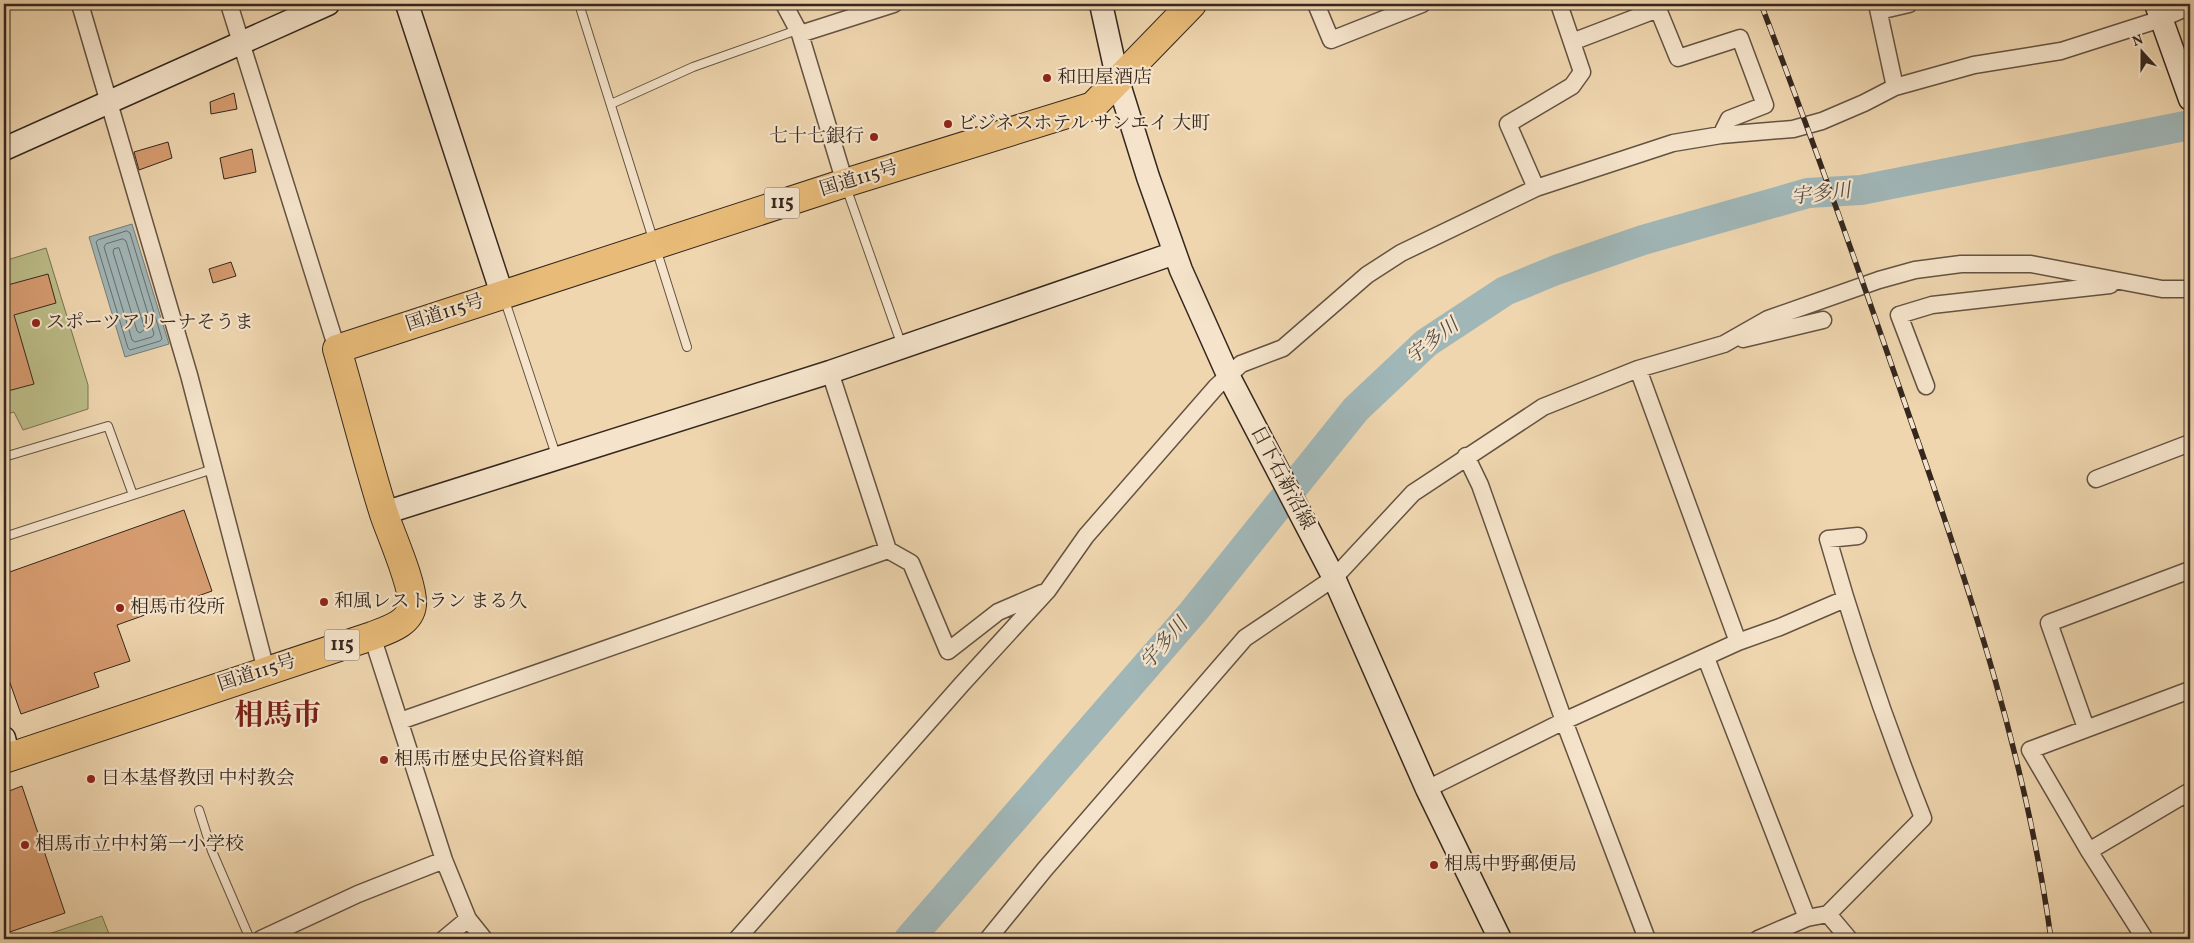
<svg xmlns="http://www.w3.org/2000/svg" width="2194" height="943" viewBox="0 0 2194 943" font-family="Vollkorn,'Noto Serif JP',serif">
	<rect width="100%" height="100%" fill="#efd6af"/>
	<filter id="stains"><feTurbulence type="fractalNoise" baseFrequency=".004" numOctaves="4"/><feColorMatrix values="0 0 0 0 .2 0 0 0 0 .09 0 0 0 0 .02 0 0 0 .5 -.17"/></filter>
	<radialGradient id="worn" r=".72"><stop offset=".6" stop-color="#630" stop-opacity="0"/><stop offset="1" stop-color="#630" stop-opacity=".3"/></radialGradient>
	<path fill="#bcbd88" stroke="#787253" d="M 46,248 L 88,385 L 88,409 L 23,430 L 14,412 L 4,415 L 4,261 Z
		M 102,916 L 111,939 L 34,939 Z"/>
	<path fill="#a0b6b7" stroke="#757d7a" d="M 132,224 L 169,344 L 125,357 L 89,237 Z"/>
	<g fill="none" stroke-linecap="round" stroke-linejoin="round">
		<path stroke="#6a6e6a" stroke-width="1" d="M 127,231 L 130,233 L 162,339 L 160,341 L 130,350 L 128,348 L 96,242 L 98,240 Z
			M 123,239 L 126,241 L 154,334 L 152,337 L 135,342 L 132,340 L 104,247 L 106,244 Z
			M 119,248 L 145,329 L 140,333 L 137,331 L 113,252 L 114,249 Z"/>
		<path stroke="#a0b6b7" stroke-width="30" d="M 909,939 L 1193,612 L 1356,409 L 1426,343 L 1505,291 L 1556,270 L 1643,240 L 1808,193 L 1861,190 L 2190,125"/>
	</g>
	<path fill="#d69c70" stroke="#35271e" d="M 234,93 L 237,109 L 211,114 L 210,102 Z
		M 168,142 L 172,158 L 139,170 L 134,152 Z
		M 252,149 L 256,172 L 224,179 L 220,158 Z
		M 231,262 L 236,276 L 213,283 L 209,269 Z
		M 48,274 L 56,303 L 14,315 L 34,384 L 4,392 L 4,286 Z
		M 184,510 L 212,591 L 117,625 L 130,661 L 94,673 L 99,687 L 21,714 L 4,666 L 4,574 Z
		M 22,786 L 65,913 L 4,934 L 4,793 Z"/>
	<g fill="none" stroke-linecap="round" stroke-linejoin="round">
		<g stroke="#645342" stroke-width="10">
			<path id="lane" d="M 579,4 L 687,347
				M 611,104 L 693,67 L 797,30
				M 846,187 L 902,346
				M 504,298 L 556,455
				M 4,457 L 108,426 L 133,495
				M 4,537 L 213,469
				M 199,810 L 212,851 L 250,939"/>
		</g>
		<g stroke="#645342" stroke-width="19">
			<path id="street" d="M 80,4 L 189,375 L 266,670
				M 229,4 L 337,349
				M 784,4 L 800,34 L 845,183
				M 1316,4 L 1331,40 L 1422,4
				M 1877,4 L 1895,87
				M 1879,11 L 1909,4
				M 800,34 L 894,4
				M 1572,42 L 1658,9 L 1678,58 L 1740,38 L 1765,105 L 1729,119 L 1721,135
				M 1536,188 L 1508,124 L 1572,86 L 1582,72 L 1559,4
				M 1743,339 L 1823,320
				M 1638,369 L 1738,642
				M 830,372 L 888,550 L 911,563 L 948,651 L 998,612 L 1042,593
				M 1926,386 L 1899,315 L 1932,305 L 2110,285
				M 1466,456 L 1480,485 L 1564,721 L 1647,939
				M 2096,479 L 2190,443
				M 372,636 L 444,860 L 468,919 L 444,939
				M 1706,658 L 1807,918
				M 400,721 L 888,550
				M 2086,728 L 2049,623 L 2190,570
				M 1427,789 L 1564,721 L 1738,642 L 1780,627 L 1845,599
				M 2089,851 L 2187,793 L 2190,799
				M 1828,914 L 1923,818 C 1887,727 1855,634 1828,539 L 1858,536
				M 468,919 L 484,939
				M 261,939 L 358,894 L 444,860
				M 737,939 L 962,684 L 1048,590 L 1086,536 L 1216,387 L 1241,364 L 1283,348 L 1367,275 L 1401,253 L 1536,188 L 1673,143 L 1721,135 L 1793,129 L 1822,121 L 1864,103 L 1895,87 L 1974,65 L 2061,51 L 2161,19 L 2190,6
				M 988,939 L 1045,869 L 1245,638 L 1334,578 L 1413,493 L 1543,407 L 1638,369 L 1724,344 L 1768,319 L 1879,280 L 1915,270 L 1961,264 L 2031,264 L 2162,289 L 2190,289
				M 1758,939 L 1807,918 L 1828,914 L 1849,939
				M 2145,939 L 2089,851 L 2030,750 L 2190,690"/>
		</g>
		<g stroke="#35271e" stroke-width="25">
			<path id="secondary" d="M 407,4 L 502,294
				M 1101,4 L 1118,81 L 1148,177 L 1181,270 L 1228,375 L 1334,578 L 1427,789 L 1500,939
				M 2156,4 L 2190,99
				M 4,149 L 328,4
				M 384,513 L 830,372 L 1175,253
				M 4,738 L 9,757"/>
		</g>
		<g stroke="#35271e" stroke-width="30">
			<path id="highway" d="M 4,759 L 372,636 C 387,630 410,624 412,605 C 414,586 391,535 384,514 C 367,460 353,404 337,349 L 845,183 L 1093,106 L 1192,4"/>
		</g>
		<use href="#lane" stroke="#f5e4cb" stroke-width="8"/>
		<use href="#street" stroke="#f5e4cb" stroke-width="16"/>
		<use href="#secondary" stroke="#f5e4cb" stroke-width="22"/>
		<use href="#highway" stroke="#e8bb78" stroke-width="28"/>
		<g stroke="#35271e" stroke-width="5.5">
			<path id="rail" d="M 1761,4 C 1814,142 1863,282 1911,421 C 1970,590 2027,761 2051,939"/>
		</g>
		<use href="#rail" stroke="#f5e4cb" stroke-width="4" stroke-dasharray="11" stroke-linecap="butt"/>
	</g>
	<g fill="#8f2418" stroke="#f5e4cb" stroke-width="2">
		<circle cx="1047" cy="78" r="5"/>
		<circle cx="948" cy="124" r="5"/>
		<circle cx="874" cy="137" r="5"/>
		<circle cx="36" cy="323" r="5"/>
		<circle cx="324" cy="602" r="5"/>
		<circle cx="120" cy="608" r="5"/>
		<circle cx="384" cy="760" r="5"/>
		<circle cx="91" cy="779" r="5"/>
		<circle cx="25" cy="845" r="5"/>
		<circle cx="1434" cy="865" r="5"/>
	</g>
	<g text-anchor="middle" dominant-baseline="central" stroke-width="4.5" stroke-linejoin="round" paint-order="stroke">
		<g fill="#f5e4cb" stroke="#6f6052" stroke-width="1">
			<rect x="764.5" y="187.5" width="35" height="31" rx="4"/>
			<rect x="324.5" y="629.5" width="35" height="31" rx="4"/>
		</g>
		<g font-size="18" font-weight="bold" fill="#35271e">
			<text x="782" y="203">115</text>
			<text x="342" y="645">115</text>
		</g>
		<g font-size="19" fill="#35271e" stroke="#f5e4cb" text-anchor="start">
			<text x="1057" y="78">和田屋酒店</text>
			<text x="958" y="124">ビジネスホテル サンエイ 大町</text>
			<text x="864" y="137" text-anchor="end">七十七銀行</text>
			<text x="46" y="323">スポーツアリーナそうま</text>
			<text x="334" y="602">和風レストラン まる久</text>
			<text x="130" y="608">相馬市役所</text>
			<text x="394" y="760">相馬市歴史民俗資料館</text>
			<text x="101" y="779">日本基督教団 中村教会</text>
			<text x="35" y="845">相馬市立中村第一小学校</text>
			<text x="1444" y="865">相馬中野郵便局</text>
		</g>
		<g font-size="19" fill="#35271e" stroke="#f5e4cb">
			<text transform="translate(859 179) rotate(-17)">国道115号</text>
			<text transform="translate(445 313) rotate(-18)">国道115号</text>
			<text transform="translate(1282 478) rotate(62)">日下石新沼線</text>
			<text transform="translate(257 673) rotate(-18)">国道115号</text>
		</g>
		<g font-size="20" font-style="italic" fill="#504b44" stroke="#f5e4cb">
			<text transform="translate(1821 195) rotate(-7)">宇多川</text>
			<text transform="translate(1433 342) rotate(-38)">宇多川</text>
			<text transform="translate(1165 644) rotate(-49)">宇多川</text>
		</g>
		<g font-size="29" font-weight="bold" fill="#7a1f14" stroke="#f5e4cb">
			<text x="278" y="716">相馬市</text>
		</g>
	</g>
	<rect width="2194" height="943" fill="none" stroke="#efd6af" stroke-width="20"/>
	<rect x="5" y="5" width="2184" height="933" fill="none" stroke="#35271e" stroke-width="2.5"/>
	<rect x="10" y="10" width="2174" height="923" fill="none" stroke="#35271e"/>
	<g transform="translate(2142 52) rotate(339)" stroke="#f5e4cb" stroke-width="4" paint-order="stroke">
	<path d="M0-4L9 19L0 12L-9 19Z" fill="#35271e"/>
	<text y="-8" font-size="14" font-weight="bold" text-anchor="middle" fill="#35271e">N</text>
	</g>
	<rect width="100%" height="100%" filter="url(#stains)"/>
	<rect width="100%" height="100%" fill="url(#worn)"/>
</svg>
